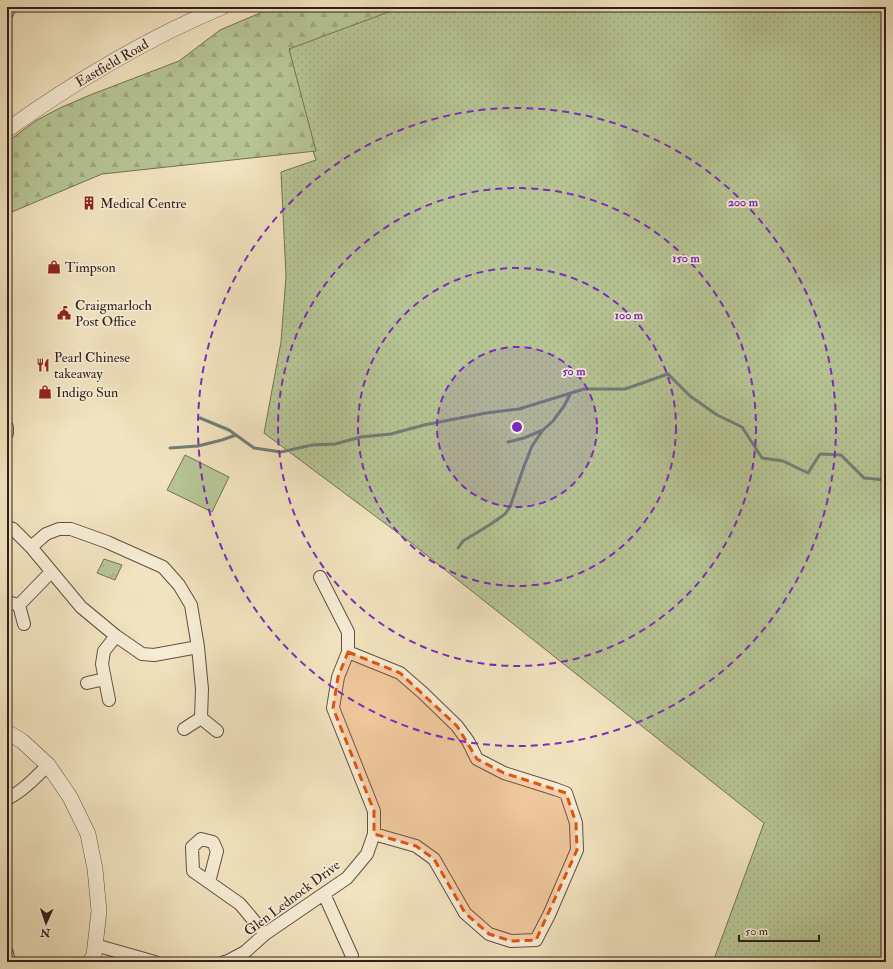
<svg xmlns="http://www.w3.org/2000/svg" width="893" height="969" viewBox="0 0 893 969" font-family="'IM FELL Double Pica',serif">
	<defs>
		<pattern id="grass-dots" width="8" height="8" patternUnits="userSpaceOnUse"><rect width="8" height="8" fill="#b7c595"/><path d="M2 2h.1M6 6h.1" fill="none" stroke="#9ea980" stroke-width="1.8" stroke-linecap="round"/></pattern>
		<pattern id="forest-firs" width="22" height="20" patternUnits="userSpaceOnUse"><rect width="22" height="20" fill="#b7c595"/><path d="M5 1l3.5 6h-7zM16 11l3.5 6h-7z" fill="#9ea980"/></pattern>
		<pattern id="park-tufts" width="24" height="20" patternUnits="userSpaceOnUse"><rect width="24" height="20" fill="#b7c595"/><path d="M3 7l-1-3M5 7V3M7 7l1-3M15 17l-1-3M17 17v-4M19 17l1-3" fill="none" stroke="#9ea980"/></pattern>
	</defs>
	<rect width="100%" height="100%" fill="#f2e4c0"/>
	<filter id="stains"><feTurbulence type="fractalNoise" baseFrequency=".005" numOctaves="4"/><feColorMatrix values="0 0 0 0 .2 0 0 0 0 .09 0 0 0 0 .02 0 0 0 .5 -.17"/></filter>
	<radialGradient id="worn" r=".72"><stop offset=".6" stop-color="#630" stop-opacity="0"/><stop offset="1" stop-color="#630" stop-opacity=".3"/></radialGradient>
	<path fill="url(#grass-dots)" stroke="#737257" d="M 331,7 L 886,7 L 886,962 L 713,962 L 764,823 L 410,542 L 264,433 L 281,342 L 286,276 L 281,172 L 316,160 L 277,42 Z"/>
	<path fill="url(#forest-firs)" stroke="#737257" d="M 274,7 L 402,7 L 289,49 L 316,151 L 102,174 L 7,214 L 7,142 L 37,120 L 60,108 L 90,95 L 179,61 L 220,30 Z"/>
	<path fill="url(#park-tufts)" stroke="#737257" d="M 104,559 L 122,565 L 115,580 L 97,573 Z"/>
	<path fill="#b7c595" stroke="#737257" d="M 185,455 L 229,477 L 212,512 L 167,490 Z"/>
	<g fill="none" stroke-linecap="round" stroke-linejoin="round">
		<path stroke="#707e77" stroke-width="3" d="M 200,418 L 229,430 L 254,448 L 281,452 L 312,445 L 335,444 L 361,437 L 391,434 L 424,425 L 486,413 L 519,409 L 584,389 L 625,389 L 668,374 L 690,396 L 717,415 L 742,427 L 762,458 L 783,461 L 808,473 L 820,454 L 841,455 L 864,478 L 886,480
			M 508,442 L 524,438 L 543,430
			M 170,448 L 198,446 L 222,440 L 236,435
			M 458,548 L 463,541 L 491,524 L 505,514 L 510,507 L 523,469 L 532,446 L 543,430 L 553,421 L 564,406 L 571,393"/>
		<g stroke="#605043" stroke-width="14">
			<path id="minor" d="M 7,13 L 10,7
				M 7,427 L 7,433
				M 7,527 L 13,529 L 31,547 L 81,607 L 116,636 L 132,647 L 142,654 L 154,655 L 198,647
				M 31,547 L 46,534 L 59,529 L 71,529 L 107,542 L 163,567 L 179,585 L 191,605 L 198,647 L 202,689 L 201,718 L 184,729
				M 7,602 L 19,605
				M 24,624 L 19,605 L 51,572
				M 348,652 L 400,673 L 423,693 L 457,726 L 468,741 L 477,759 L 504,773 L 555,789 L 566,793 L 576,823 L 577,850 L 549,915 L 536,940 L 511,941 L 489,934 L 465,913 L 434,859 L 416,846 L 374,834
				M 87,683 L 105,679
				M 109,700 L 102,664 L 104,651 L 116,636
				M 201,718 L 217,731
				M 7,799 C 23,791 36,777 48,765
				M 209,882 L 217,851 L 213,842 L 201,839 L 192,847 L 193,871 L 240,904 L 265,934
				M 324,894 L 352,956
				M 95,945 L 155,962
				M 7,953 L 9,962
				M 224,962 L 228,961 L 245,952 L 265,934 L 347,878 L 367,854 L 374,834 L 374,811 L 333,708 L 338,677 L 348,652 L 348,632 L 320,577"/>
		</g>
		<g stroke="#605043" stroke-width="16">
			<path id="tertiary" d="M 7,130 C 74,82 146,39 222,7
				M 7,732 L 22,741 L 48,765 L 70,797 L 88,834 L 95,869 L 99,911 L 94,955 L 90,962"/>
		</g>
		<use href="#minor" stroke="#f7edd6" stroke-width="12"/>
		<use href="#tertiary" stroke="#f7edd6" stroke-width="15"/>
	</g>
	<path fill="#df560d" fill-opacity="0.2" stroke="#df560d" stroke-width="3" stroke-dasharray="8 5" stroke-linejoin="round" d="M 348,652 L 400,673 L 457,726 L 477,759 L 504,773 L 566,793 L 576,823 L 577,850 L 536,940 L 511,941 L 489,934 L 465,913 L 434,859 L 416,846 L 374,834 L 374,811 L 333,708 L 338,677 Z"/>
	<circle cx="517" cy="427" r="80" fill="#7b2cbf" fill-opacity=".12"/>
	<g fill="none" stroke="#7b2cbf" stroke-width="2" stroke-dasharray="7 5">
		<circle cx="517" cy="427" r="80"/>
		<circle cx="517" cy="427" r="159"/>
		<circle cx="517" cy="427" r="239"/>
		<circle cx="517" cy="427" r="319"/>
	</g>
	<defs>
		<g id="building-bare" transform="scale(1.08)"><path d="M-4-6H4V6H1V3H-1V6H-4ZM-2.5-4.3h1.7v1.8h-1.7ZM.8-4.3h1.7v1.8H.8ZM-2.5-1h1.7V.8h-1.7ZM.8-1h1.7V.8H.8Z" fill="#8f2418" stroke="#f7edd6" stroke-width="2.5" paint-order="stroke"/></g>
		<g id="shop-bare" transform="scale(1.08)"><path d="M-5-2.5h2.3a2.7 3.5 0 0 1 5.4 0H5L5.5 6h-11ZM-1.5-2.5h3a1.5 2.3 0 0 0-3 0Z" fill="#8f2418" stroke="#f7edd6" stroke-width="2.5" paint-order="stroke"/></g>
		<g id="civic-bare" transform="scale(1.08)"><path d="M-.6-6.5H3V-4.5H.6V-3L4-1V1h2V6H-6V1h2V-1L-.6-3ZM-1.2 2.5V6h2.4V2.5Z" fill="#8f2418" stroke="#f7edd6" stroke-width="2.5" paint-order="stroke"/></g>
		<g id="restaurant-bare" transform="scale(1.08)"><path d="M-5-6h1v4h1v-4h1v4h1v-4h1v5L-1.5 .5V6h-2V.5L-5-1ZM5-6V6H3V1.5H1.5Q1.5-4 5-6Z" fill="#8f2418" stroke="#f7edd6" stroke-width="2.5" paint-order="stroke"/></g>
	</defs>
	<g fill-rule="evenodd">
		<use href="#building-bare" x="89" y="203"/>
		<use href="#shop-bare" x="54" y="267"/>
		<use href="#civic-bare" x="64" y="313"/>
		<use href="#restaurant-bare" x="43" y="365"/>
		<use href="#shop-bare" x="45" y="392"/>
	</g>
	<g text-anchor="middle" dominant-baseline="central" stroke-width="3.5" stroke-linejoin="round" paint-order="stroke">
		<g font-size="14" fill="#2f1f19" stroke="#f7edd6">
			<text transform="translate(112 63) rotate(-30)">Eastfield Road</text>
			<text transform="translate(292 898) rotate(-37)">Glen Lednock Drive</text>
		</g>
		<g font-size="14" fill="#2f1f19" stroke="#f7edd6" text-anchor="start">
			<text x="100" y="203">Medical Centre</text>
			<text x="65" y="267">Timpson</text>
			<text x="75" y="305">Craigmarloch<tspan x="75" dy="16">Post Office</tspan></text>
			<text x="54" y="357">Pearl Chinese<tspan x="54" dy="16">takeaway</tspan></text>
			<text x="56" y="392">Indigo Sun</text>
		</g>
	</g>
	<circle cx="517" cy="427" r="6" fill="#7b2cbf" stroke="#f7edd6" stroke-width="2"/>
	<g font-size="12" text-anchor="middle" font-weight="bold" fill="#7b2cbf" stroke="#f7edd6" stroke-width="3.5" stroke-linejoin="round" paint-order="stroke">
		<text x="743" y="206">200 m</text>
		<text x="686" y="262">150 m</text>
		<text x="629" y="319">100 m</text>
		<text x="574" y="375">50 m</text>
	</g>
	<rect width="893" height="969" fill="none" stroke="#f2e4c0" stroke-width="24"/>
	<rect x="8" y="8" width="877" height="953" fill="none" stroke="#2f1f19" stroke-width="2"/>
	<rect x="12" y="12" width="869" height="945" fill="none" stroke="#2f1f19"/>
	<g transform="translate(46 923) rotate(183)" stroke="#f7edd6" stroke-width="3" paint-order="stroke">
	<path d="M0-3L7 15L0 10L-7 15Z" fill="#2f1f19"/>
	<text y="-6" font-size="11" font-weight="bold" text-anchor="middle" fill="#2f1f19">N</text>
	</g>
	<path d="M739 935v6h80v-6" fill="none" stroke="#2f1f19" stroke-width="2"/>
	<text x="745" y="935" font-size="12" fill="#2f1f19" stroke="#f7edd6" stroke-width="3" paint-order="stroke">50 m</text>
	<rect width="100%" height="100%" filter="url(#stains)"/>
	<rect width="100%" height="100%" fill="url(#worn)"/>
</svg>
